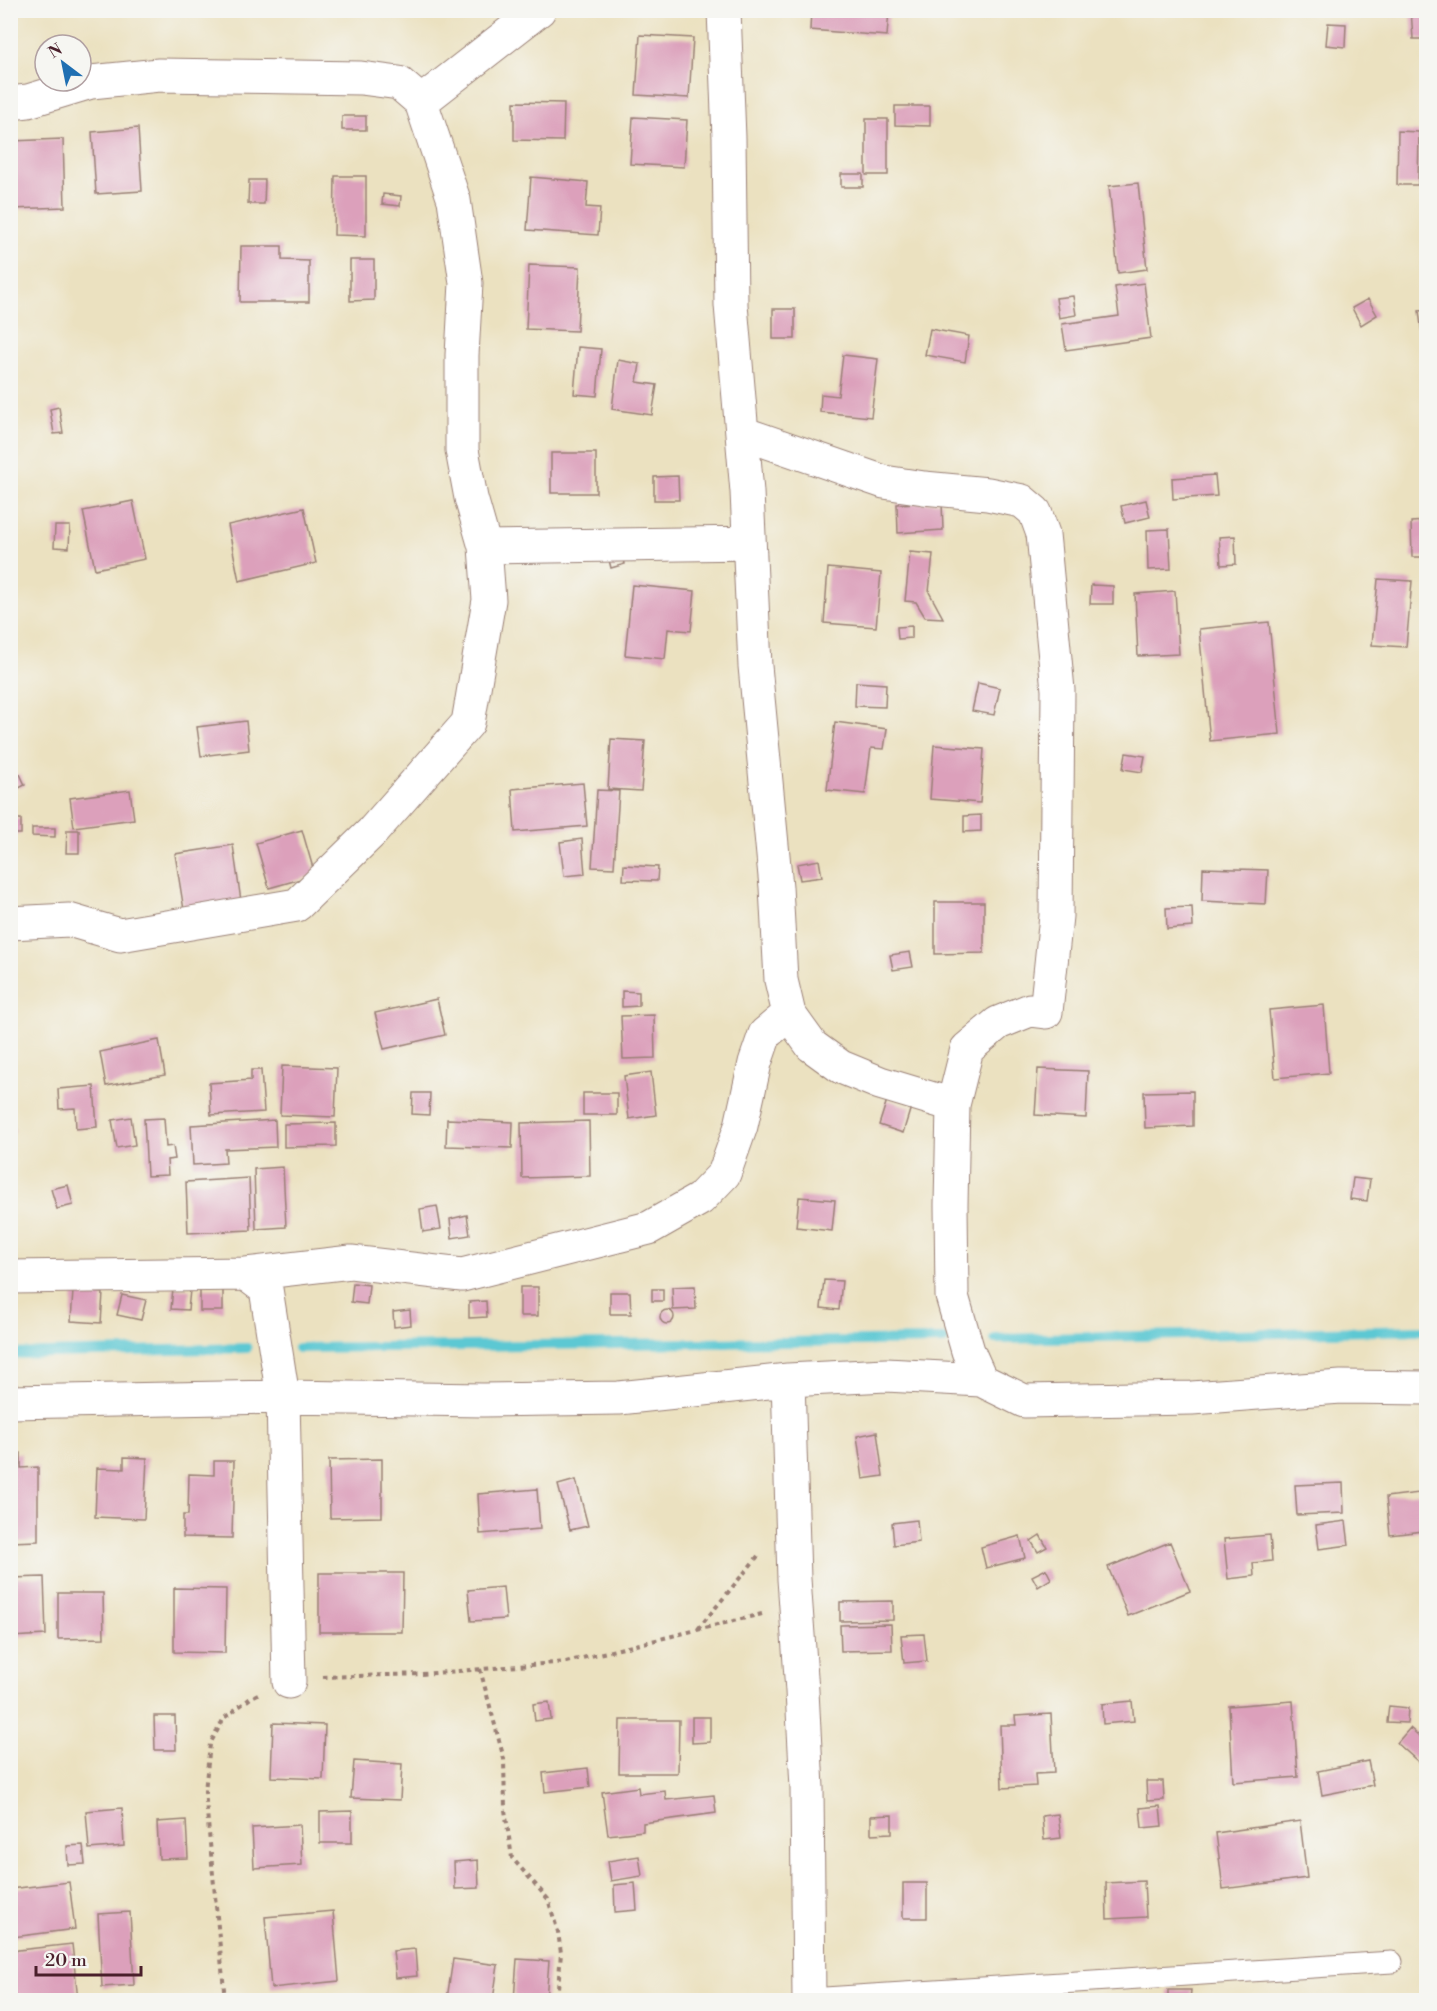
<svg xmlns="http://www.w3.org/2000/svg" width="1437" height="2011" viewBox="0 0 1437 2011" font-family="'Libre Bodoni',serif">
	<rect width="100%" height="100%" fill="#f6f6f2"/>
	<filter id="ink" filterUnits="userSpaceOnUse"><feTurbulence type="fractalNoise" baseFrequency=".0167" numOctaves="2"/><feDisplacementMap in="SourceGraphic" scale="12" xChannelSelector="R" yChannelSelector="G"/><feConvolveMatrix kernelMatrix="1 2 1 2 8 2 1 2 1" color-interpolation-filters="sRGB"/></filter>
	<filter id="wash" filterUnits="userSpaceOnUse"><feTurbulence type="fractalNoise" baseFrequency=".008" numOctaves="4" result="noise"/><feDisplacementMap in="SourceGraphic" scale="24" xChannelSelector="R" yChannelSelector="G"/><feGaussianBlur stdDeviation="1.35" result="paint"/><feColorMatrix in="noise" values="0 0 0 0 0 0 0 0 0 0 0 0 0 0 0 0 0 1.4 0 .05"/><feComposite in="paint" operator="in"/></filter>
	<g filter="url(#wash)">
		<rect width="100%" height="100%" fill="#ebe1c0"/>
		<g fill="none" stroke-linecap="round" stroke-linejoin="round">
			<path stroke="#5cc8d3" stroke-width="10" d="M 995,1339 L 1426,1330
				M 298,1348 L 944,1340
				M 10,1354 L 247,1348"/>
		</g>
		<g id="blocks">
			<path fill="#dca0bb" d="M 811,10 L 889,10 L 887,36 L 810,30 Z
				M 1411,10 L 1426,10 L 1426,39 L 1413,39 Z
				M 1328,23 L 1346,24 L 1345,47 L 1326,45 Z
				M 640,35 L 693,38 L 689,98 L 636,95 Z
				M 514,102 L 564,103 L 563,141 L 514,140 Z
				M 895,106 L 930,106 L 930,126 L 895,125 Z
				M 342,116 L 366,116 L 366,130 L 342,130 Z
				M 633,117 L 687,120 L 684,167 L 630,164 Z
				M 866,119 L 888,119 L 888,175 L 866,175 Z
				M 138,128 L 142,191 L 96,194 L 92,132 Z
				M 1398,131 L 1419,132 L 1418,185 L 1397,185 Z
				M 63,139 L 65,207 L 12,209 L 11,141 Z
				M 841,174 L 863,174 L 863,187 L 841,187 Z
				M 335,176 L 366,176 L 366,236 L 334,235 Z
				M 531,177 L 588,182 L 586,207 L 600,208 L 598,235 L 527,230 Z
				M 249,180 L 265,180 L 264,204 L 248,204 Z
				M 1138,183 L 1147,269 L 1118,273 L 1109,186 Z
				M 383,194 L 401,196 L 400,206 L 382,204 Z
				M 241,246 L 282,246 L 282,260 L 309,261 L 309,302 L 240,302 Z
				M 350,260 L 374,260 L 374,300 L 350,301 Z
				M 529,265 L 580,267 L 577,331 L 526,329 Z
				M 1144,283 L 1151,338 L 1066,350 L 1062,324 L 1119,316 L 1115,287 Z
				M 1073,296 L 1076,315 L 1059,318 L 1056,298 Z
				M 1368,299 L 1377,315 L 1361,325 L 1352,308 Z
				M 773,309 L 795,309 L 795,339 L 773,339 Z
				M 1426,310 L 1426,341 L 1423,341 L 1419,311 Z
				M 930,329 L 969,336 L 965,362 L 925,355 Z
				M 578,347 L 601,349 L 597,396 L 574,394 Z
				M 843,355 L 878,359 L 871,417 L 820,412 L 821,394 L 838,396 Z
				M 618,360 L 640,364 L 637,382 L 657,385 L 652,415 L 612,409 Z
				M 59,407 L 63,433 L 54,434 L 50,409 Z
				M 551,453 L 596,453 L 596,493 L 551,493 Z
				M 1215,475 L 1217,496 L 1173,499 L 1172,478 Z
				M 678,476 L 679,500 L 654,500 L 654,477 Z
				M 1146,500 L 1150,517 L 1125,523 L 1121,506 Z
				M 133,501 L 145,559 L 95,569 L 83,511 Z
				M 942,502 L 943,530 L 898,533 L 897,504 Z
				M 304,508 L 316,563 L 239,581 L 228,525 Z
				M 1426,521 L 1426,557 L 1412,557 L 1411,522 Z
				M 55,526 L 70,526 L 69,548 L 54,547 Z
				M 1169,529 L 1171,569 L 1148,570 L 1147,530 Z
				M 1235,536 L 1236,564 L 1221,565 L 1219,537 Z
				M 910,552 L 933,554 L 929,592 L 943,618 L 925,617 L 916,602 L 905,601 Z
				M 623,553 L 625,564 L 611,568 L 608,556 Z
				M 828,568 L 881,573 L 876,627 L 824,623 Z
				M 1378,579 L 1412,581 L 1406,647 L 1372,645 Z
				M 632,585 L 695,591 L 691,631 L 668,629 L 665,659 L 625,655 Z
				M 1091,585 L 1113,586 L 1113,604 L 1090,604 Z
				M 1175,591 L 1179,654 L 1138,656 L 1135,594 Z
				M 1269,622 L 1280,734 L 1210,741 L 1199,629 Z
				M 912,626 L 912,638 L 898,639 L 897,627 Z
				M 856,682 L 886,684 L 885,707 L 855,706 Z
				M 978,683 L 1000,688 L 994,715 L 972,711 Z
				M 246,721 L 249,750 L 201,756 L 197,727 Z
				M 835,722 L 887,729 L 884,749 L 871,748 L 865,794 L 827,790 Z
				M 611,739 L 645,741 L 641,791 L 608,789 Z
				M 934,745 L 984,749 L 980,803 L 930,799 Z
				M 1126,753 L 1145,756 L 1142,772 L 1123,769 Z
				M 20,774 L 25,785 L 19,788 L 14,776 Z
				M 583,783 L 587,826 L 515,832 L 512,789 Z
				M 130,790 L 134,819 L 74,827 L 70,798 Z
				M 597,790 L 619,791 L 614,868 L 592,867 Z
				M 981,815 L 981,831 L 964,832 L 964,816 Z
				M 10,819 L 21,819 L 21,834 L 10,834 Z
				M 32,828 L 55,828 L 55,837 L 32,836 Z
				M 67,830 L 79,830 L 79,853 L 66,853 Z
				M 302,830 L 315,875 L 269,888 L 256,843 Z
				M 582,839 L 585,874 L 564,876 L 560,842 Z
				M 233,845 L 241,901 L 184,910 L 175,854 Z
				M 819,860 L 822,877 L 800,880 L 797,864 Z
				M 624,865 L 658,867 L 657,881 L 623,880 Z
				M 1203,868 L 1268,870 L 1266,904 L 1202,901 Z
				M 935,902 L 984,902 L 984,953 L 935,954 Z
				M 1192,907 L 1193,927 L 1167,929 L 1166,908 Z
				M 910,952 L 913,967 L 893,970 L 890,955 Z
				M 622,991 L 639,992 L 639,1006 L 622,1007 Z
				M 437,999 L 445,1035 L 384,1049 L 375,1013 Z
				M 1324,1005 L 1329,1073 L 1275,1078 L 1269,1010 Z
				M 654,1015 L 655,1058 L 623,1059 L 621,1016 Z
				M 159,1040 L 165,1075 L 106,1086 L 100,1052 Z
				M 282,1066 L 337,1068 L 335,1117 L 280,1115 Z
				M 1038,1069 L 1088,1071 L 1086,1118 L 1035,1115 Z
				M 251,1070 L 261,1070 L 264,1112 L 211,1115 L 209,1083 L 251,1080 Z
				M 651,1072 L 656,1115 L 629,1119 L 624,1076 Z
				M 94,1086 L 97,1127 L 76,1129 L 75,1108 L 59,1109 L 58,1089 Z
				M 1193,1091 L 1193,1126 L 1145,1128 L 1144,1092 Z
				M 413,1093 L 430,1093 L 429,1115 L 412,1114 Z
				M 583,1093 L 617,1093 L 617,1115 L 583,1115 Z
				M 887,1100 L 911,1107 L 903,1133 L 879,1125 Z
				M 10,1111 L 15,1132 L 10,1133 Z
				M 131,1117 L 135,1145 L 117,1148 L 112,1120 Z
				M 164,1118 L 166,1147 L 173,1146 L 175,1159 L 167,1160 L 168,1175 L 147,1176 L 144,1119 Z
				M 447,1119 L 513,1122 L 512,1148 L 446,1146 Z
				M 275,1120 L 276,1147 L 225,1149 L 226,1163 L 193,1165 L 191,1125 Z
				M 589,1121 L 590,1176 L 522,1178 L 521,1123 Z
				M 336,1123 L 336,1146 L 284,1147 L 284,1124 Z
				M 283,1167 L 286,1227 L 256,1229 L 254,1169 Z
				M 249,1178 L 251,1230 L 188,1233 L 186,1182 Z
				M 1353,1178 L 1370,1180 L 1367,1201 L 1350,1199 Z
				M 68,1185 L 73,1205 L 57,1209 L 51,1189 Z
				M 799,1197 L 835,1200 L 832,1231 L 796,1227 Z
				M 437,1206 L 441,1229 L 423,1232 L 420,1209 Z
				M 467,1215 L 470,1235 L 452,1238 L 450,1219 Z
				M 824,1280 L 842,1281 L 839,1310 L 821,1308 Z
				M 353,1283 L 369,1285 L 367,1304 L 351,1302 Z
				M 695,1286 L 696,1309 L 673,1310 L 672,1287 Z
				M 520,1287 L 538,1287 L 538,1316 L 520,1316 Z
				M 173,1288 L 190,1290 L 188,1310 L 171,1309 Z
				M 200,1289 L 223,1289 L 223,1311 L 200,1311 Z
				M 652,1289 L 663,1289 L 663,1301 L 652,1301 Z
				M 73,1291 L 103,1293 L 101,1323 L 71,1321 Z
				M 610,1292 L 630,1292 L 631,1314 L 610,1314 Z
				M 122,1295 L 146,1300 L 141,1320 L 117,1315 Z
				M 486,1301 L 487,1317 L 469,1318 L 469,1302 Z
				M 410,1310 L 411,1325 L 394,1327 L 393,1312 Z
				M660 1317a7 7 0 1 1 14 0a7 7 0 1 1-14 0Z
				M 877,1432 L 883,1476 L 863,1479 L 857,1436 Z
				M 21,1453 L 21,1468 L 38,1467 L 38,1541 L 10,1542 L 10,1454 Z
				M 124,1457 L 147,1458 L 144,1519 L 95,1517 L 97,1468 L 124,1469 Z
				M 382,1459 L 382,1517 L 330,1518 L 329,1460 Z
				M 214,1461 L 234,1461 L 232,1538 L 183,1537 L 183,1515 L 188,1515 L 189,1474 L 214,1475 Z
				M 576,1480 L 588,1526 L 570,1530 L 558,1485 Z
				M 1343,1483 L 1344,1513 L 1297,1515 L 1295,1485 Z
				M 537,1489 L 540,1529 L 480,1534 L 478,1494 Z
				M 1419,1493 L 1423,1531 L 1390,1535 L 1386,1497 Z
				M 917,1520 L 919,1542 L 894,1545 L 892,1523 Z
				M 1346,1521 L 1349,1545 L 1319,1549 L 1316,1525 Z
				M 1040,1535 L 1047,1547 L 1038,1552 L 1031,1541 Z
				M 1270,1535 L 1272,1561 L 1253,1563 L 1254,1576 L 1228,1579 L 1224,1539 Z
				M 1020,1536 L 1025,1558 L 986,1568 L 981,1547 Z
				M 1170,1542 L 1190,1591 L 1128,1616 L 1108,1567 Z
				M 1046,1569 L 1051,1579 L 1038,1587 L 1032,1576 Z
				M 319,1573 L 403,1573 L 402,1632 L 319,1632 Z
				M 44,1577 L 46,1635 L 10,1637 L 10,1578 Z
				M 503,1587 L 506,1619 L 471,1621 L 468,1590 Z
				M 174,1588 L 226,1589 L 225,1653 L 174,1652 Z
				M 58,1593 L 103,1593 L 104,1638 L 58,1639 Z
				M 893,1601 L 893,1620 L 840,1621 L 840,1602 Z
				M 891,1624 L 892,1650 L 841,1651 L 840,1625 Z
				M 924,1634 L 927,1661 L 904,1663 L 901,1635 Z
				M 1132,1701 L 1134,1721 L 1103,1724 L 1102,1704 Z
				M 1293,1701 L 1298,1777 L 1233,1782 L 1229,1706 Z
				M 549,1702 L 551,1719 L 535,1721 L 533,1704 Z
				M 1389,1706 L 1408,1708 L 1407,1723 L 1387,1722 Z
				M 1051,1714 L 1054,1773 L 1035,1774 L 1036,1786 L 1002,1788 L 1000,1725 L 1016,1725 L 1015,1716 Z
				M 154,1716 L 175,1716 L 176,1750 L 155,1750 Z
				M 692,1717 L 710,1717 L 710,1742 L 692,1743 Z
				M 620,1720 L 679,1720 L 678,1773 L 619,1773 Z
				M 273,1723 L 325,1725 L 323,1779 L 271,1777 Z
				M 1410,1728 L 1426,1742 L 1426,1761 L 1423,1766 L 1397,1743 Z
				M 354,1761 L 402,1764 L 400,1800 L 351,1798 Z
				M 1368,1761 L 1373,1785 L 1322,1795 L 1318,1771 Z
				M 588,1768 L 590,1787 L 545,1792 L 543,1773 Z
				M 1146,1781 L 1163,1781 L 1164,1800 L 1147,1801 Z
				M 638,1787 L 639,1794 L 665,1791 L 666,1800 L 714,1795 L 716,1813 L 643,1823 L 643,1831 L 608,1835 L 602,1792 Z
				M 1160,1806 L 1162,1826 L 1142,1828 L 1140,1808 Z
				M 122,1808 L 124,1846 L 89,1849 L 86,1811 Z
				M 352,1811 L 352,1843 L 320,1843 L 320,1812 Z
				M 1058,1814 L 1061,1838 L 1044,1840 L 1042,1816 Z
				M 892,1815 L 892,1833 L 871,1834 L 871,1816 Z
				M 186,1820 L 188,1858 L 159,1859 L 157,1822 Z
				M 1300,1821 L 1307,1878 L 1223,1889 L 1216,1833 Z
				M 300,1825 L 302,1865 L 254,1868 L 252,1828 Z
				M 83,1845 L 85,1864 L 68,1865 L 67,1846 Z
				M 639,1856 L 642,1876 L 611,1881 L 608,1861 Z
				M 478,1860 L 479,1888 L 455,1889 L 454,1862 Z
				M 1144,1881 L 1146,1917 L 1107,1919 L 1106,1883 Z
				M 69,1882 L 75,1929 L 13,1937 L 10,1889 Z
				M 635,1883 L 637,1910 L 615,1912 L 614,1885 Z
				M 903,1883 L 927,1883 L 927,1918 L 903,1918 Z
				M 333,1911 L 339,1981 L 271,1988 L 265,1917 Z
				M 130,1912 L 134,1985 L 102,1987 L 98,1914 Z
				M 72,1944 L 78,2000 L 15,2000 L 10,1951 Z
				M 415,1949 L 417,1976 L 396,1978 L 393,1951 Z
				M 453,1959 L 498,1965 L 493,2000 L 447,1999 Z
				M 517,1959 L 549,1961 L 546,2000 L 514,2000 Z
				M 1168,1990 L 1191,1990 L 1190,2000 L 1168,2000 Z"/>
		</g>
	</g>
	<g filter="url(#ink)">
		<use href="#blocks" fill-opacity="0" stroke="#9a8076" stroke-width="1.5"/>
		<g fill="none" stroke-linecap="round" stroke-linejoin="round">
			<g stroke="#9a8076" stroke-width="23">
				<path id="service" d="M 809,1999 L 1392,1962"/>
			</g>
			<g stroke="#9a8076" stroke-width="35">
				<path id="minor" d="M 724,10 L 729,138 L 731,305 L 747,492 L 755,666 L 776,887 L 781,980 L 789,1014 L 812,1046 L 841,1067 L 880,1083 L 953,1105
					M 421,102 L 539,10
					M 10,103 L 28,101 L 91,82 L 159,75 L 361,78 L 399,83 L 421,102 L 454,200 L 466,283 L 462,355 L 462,450 L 471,498 L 485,547 L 489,600 L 468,723 L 372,832 L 297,905 L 120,935 L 69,920 L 10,923
					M 742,433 L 884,482 L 924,488 L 988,494 L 1022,501 L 1035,512 L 1043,534 L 1058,690 L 1056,916 L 1046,1012 L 1030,1010 L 998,1023 L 967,1049 L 953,1105 L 951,1205 L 952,1296 L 968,1351 L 981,1380
					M 485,547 L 749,543
					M 246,1274 L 351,1262 L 462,1275 L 649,1228 L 700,1199 L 724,1174 L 741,1126 L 755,1063 L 765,1034 L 789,1014
					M 10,1277 L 246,1274 L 266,1289 L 283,1397 L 289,1682
					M 788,1380 L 794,1579 L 802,1691 L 807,1788 L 809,2000
					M 10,1402 L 283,1397 L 483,1400 L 619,1398 L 788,1380 L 886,1375 L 981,1380 L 1024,1401 L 1192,1398 L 1341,1387 L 1426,1388"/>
			</g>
			<path stroke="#9a8076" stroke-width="4" stroke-dasharray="4.5 4.5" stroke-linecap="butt" d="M 698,1629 L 758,1556
				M 480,1669 L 504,1759 L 505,1810 L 512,1858 L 548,1899 L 558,1932 L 561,1953 L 557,2000
				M 323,1677 L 422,1674 L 566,1662 L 762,1614
				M 225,2000 L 205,1791 L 210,1744 L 224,1718 L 252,1697 L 258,1694"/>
			<use href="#service" stroke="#fff" stroke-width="21"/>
			<use href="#minor" stroke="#fff" stroke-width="33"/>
		</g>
	</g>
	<rect width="1437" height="2011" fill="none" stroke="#f6f6f2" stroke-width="36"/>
	<g transform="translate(63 63) rotate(328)"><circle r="28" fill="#f6f6f2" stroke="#b1a0a2" stroke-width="1.5"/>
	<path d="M0-4.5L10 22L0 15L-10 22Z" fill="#1f6fb2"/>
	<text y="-9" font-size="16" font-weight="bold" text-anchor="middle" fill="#4a1f2b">N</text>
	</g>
	<path d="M36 1966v9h105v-9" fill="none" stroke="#4a1f2b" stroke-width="3"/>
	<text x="45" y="1966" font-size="18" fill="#4a1f2b" stroke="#f6f6f2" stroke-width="4.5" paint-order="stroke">20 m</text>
</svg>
